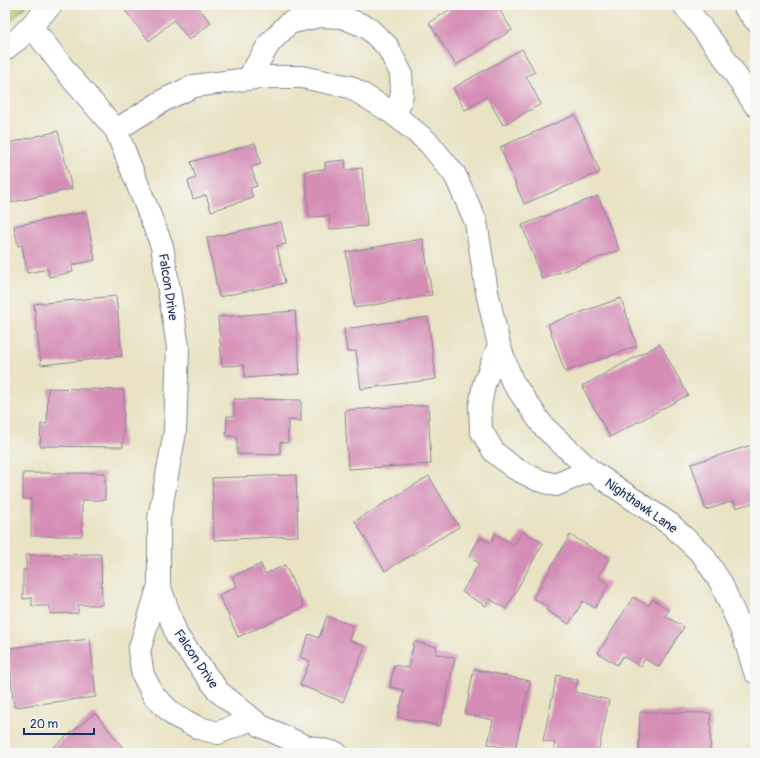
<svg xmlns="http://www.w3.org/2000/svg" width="760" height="758" viewBox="0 0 760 758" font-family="Pangolin,sans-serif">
	<rect width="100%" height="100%" fill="#f6f6f2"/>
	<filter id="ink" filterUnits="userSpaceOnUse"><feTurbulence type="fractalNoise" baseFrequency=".025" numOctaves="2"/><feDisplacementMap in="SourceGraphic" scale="8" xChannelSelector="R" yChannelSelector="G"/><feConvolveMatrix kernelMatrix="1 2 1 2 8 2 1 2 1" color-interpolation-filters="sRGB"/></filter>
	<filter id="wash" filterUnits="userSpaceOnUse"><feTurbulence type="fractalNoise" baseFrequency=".012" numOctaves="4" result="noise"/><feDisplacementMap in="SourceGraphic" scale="16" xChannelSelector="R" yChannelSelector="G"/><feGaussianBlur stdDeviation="0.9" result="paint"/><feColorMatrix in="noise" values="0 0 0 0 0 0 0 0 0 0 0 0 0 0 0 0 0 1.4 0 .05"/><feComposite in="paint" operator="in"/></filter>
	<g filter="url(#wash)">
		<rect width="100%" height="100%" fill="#e9e3c4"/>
		<path fill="#a9c870" stroke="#627c67" d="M 5,5 L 27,5 L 5,27 Z"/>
		<g id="blocks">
			<path fill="#d58db6" d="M 121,5 L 196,5 L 211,23 L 189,40 L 174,20 L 149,41 Z
				M 445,5 L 506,5 L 507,7 L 500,11 L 512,30 L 456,65 L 429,23 L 449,10 Z
				M 522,49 L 535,72 L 526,76 L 541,104 L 503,125 L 487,97 L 465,110 L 453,88 Z
				M 575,115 L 600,172 L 524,204 L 500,147 Z
				M 58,131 L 72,189 L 5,204 L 5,144 Z
				M 255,143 L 261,164 L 251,167 L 257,186 L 250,188 L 253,198 L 211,211 L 206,195 L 193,199 L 188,181 L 196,178 L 191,162 Z
				M 345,160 L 346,170 L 362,168 L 367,226 L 330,229 L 329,216 L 309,217 L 305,171 L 325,169 L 325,162 Z
				M 598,196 L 619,250 L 542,279 L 522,225 Z
				M 86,212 L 95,260 L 72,265 L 73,272 L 49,277 L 48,269 L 27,273 L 22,245 L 18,246 L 14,226 Z
				M 281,222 L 286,244 L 277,246 L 285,283 L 219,297 L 207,238 Z
				M 423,239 L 432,295 L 355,308 L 346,252 Z
				M 116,296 L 122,356 L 41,365 L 34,304 Z
				M 621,298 L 637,346 L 565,372 L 548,324 Z
				M 295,311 L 300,374 L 245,378 L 244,365 L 222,366 L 218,317 Z
				M 428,317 L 436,379 L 361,389 L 356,351 L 347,352 L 344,329 Z
				M 660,344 L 688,395 L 610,437 L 582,386 Z
				M 48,388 L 124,390 L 123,447 L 40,446 L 41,424 L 47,424 Z
				M 234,399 L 301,400 L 301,421 L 288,420 L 288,443 L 280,442 L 280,455 L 237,454 L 237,436 L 226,436 L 227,416 L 234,416 Z
				M 428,405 L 431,464 L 348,469 L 345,410 Z
				M 755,444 L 755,502 L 736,508 L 734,501 L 706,510 L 691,464 Z
				M 23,473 L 105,473 L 105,500 L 82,500 L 82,536 L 31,536 L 31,499 L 23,499 Z
				M 296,475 L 298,536 L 214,540 L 212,478 Z
				M 429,476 L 459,527 L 385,571 L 355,521 Z
				M 522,531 L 543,543 L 506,609 L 490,599 L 486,606 L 462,592 L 479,563 L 469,557 L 480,537 L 491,543 L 495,534 L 514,545 Z
				M 570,535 L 609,558 L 598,577 L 609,584 L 595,608 L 583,601 L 569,624 L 546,610 L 548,607 L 533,598 Z
				M 101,554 L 102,605 L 78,605 L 78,613 L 50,614 L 50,606 L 32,606 L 32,598 L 23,599 L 23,570 L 26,570 L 26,555 Z
				M 261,564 L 265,574 L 285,565 L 304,607 L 238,637 L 219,595 L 237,587 L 232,577 Z
				M 633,597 L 648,606 L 652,599 L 669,610 L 665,616 L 684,627 L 659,667 L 645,659 L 640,667 L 623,656 L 617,665 L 598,653 Z
				M 327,616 L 354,626 L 349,640 L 365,646 L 343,702 L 300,685 L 310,661 L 300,657 L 309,634 L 319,638 Z
				M 90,639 L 96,697 L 14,707 L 8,648 Z
				M 414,642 L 437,647 L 436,654 L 455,658 L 440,726 L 398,717 L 404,690 L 390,687 L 394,665 L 408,668 Z
				M 474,669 L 530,681 L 515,750 L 488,744 L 493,720 L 465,714 Z
				M 557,675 L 578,680 L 575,692 L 609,700 L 598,753 L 553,753 L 555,743 L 543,741 Z
				M 640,712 L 711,713 L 710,753 L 639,753 Z
				M 95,713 L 125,750 L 121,753 L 46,753 Z"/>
		</g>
	</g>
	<g filter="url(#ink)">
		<use href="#blocks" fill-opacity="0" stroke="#828991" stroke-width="1"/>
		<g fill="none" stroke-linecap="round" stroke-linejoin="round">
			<g stroke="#828991" stroke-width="24">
				<path id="minor" d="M 31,26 L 73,80 L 116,130 L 162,246 L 178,347 L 175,432 L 159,519 L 159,585 L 177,636 L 219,692 L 261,726 L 305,746 L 336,753
					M 5,49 L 18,39 L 51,5
					M 248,79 L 269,44 L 289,23 L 319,16 L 342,17 L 367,27 L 387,46 L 401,73 L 402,94 L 396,116
					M 116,130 L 166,99 L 194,86 L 263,77 L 302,77 L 350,87 L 391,112 L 428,142 L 455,175 L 476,222 L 487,292 L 499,345 L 512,381 L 543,426 L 590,470 L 670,524 L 703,555 L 721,583 L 744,636 L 755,672
					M 499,345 L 484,384 L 480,407 L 481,430 L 494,452 L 514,468 L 538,480 L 556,485 L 590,470
					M 159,585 L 139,651 L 143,675 L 154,696 L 175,716 L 199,728 L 218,733 L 252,719"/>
			</g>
			<g stroke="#828991" stroke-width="24">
				<path id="major" d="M 684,5 L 722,54 L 755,105
					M 743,5 L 755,20"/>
			</g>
			<use href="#minor" stroke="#fff" stroke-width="22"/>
			<use href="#major" stroke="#fff" stroke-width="22"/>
		</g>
	</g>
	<g text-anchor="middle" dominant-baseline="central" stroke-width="3" stroke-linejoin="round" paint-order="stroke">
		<g font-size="13" fill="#1b2f5e" stroke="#f6f6f2">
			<text transform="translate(168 287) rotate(81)">Falcon Drive</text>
			<text transform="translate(641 506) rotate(35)">Nighthawk Lane</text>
			<text transform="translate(196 659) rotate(56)">Falcon Drive</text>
		</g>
	</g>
	<rect width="760" height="758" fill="none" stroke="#f6f6f2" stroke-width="20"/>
	<path d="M24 728v6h70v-6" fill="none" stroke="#1b2f5e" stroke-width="2"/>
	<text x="30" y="728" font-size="12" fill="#1b2f5e" stroke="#f6f6f2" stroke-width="3" paint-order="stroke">20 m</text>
</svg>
